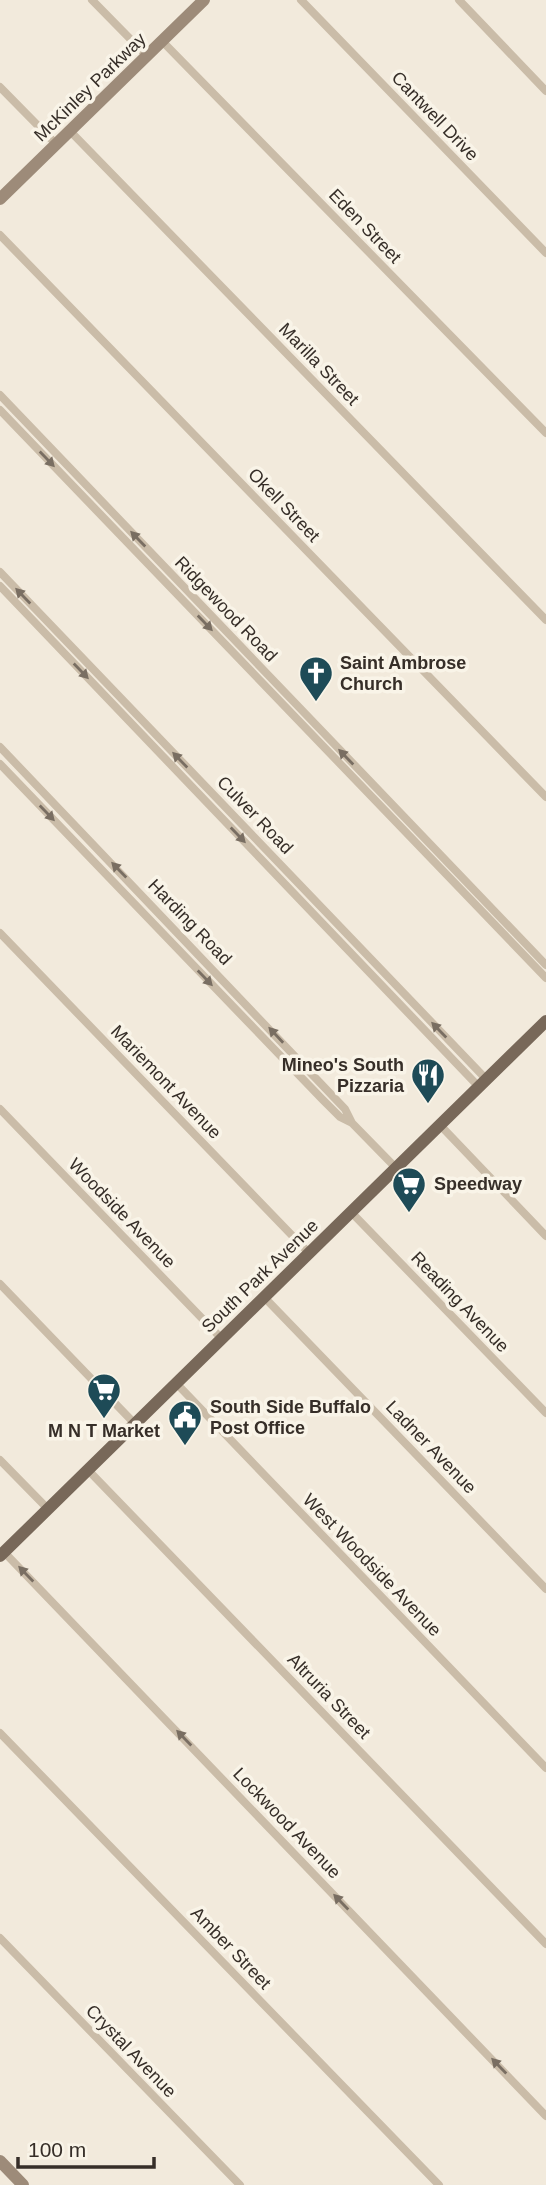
<svg xmlns="http://www.w3.org/2000/svg" width="546" height="2185" viewBox="0 0 546 2185" font-family="Arial,sans-serif">
	<rect width="100%" height="100%" fill="#f2eadc"/>
	<g fill="none" stroke-linecap="round" stroke-linejoin="round">
		<path stroke="#cabca8" stroke-width="8" d="M 92,0 L 147,56
			M 301,0 L 546,253
			M 459,0 L 546,91
			M 162,41 L 546,433
			M 0,87 L 56,144
			M 70,131 L 546,620
			M 0,235 L 546,797
			M 0,395 L 546,965
			M 0,410 L 546,978
			M 0,572 L 486,1079
			M 0,586 L 479,1087
			M 0,747 L 345,1109 L 352,1123
			M 0,764 L 322,1099 L 340,1117 L 352,1123 L 396,1168
			M 0,933 L 309,1253
			M 0,1109 L 221,1338
			M 440,1125 L 546,1236
			M 351,1212 L 546,1413
			M 0,1284 L 135,1424
			M 264,1297 L 546,1589
			M 176,1383 L 546,1768
			M 0,1460 L 48,1509
			M 88,1470 L 546,1944
			M 4,1552 L 546,2116
			M 0,1733 L 439,2185
			M 0,1938 L 240,2185"/>
		<path stroke="#9d8b79" stroke-width="12" d="M 0,199 L 204,0
			M 0,2161 L 23,2185"/>
		<path stroke="#786859" stroke-width="12" d="M 0,1556 L 546,1021"/>
	</g>
	<defs><path id="oneway-solid" d="M-6-.8H1V-3.2L6.5 0L1 3.2V.8H-6Z" transform="scale(1.75)"/></defs>
	<g fill="#796e62">
		<use href="#oneway-solid" transform="translate(47 459) rotate(46)"/>
		<use href="#oneway-solid" transform="translate(138 539) rotate(-134)"/>
		<use href="#oneway-solid" transform="translate(23 596) rotate(-134)"/>
		<use href="#oneway-solid" transform="translate(205 623) rotate(46)"/>
		<use href="#oneway-solid" transform="translate(81 671) rotate(46)"/>
		<use href="#oneway-solid" transform="translate(346 757) rotate(-134)"/>
		<use href="#oneway-solid" transform="translate(180 760) rotate(-134)"/>
		<use href="#oneway-solid" transform="translate(47 813) rotate(46)"/>
		<use href="#oneway-solid" transform="translate(238 835) rotate(46)"/>
		<use href="#oneway-solid" transform="translate(119 870) rotate(-134)"/>
		<use href="#oneway-solid" transform="translate(205 978) rotate(46)"/>
		<use href="#oneway-solid" transform="translate(439 1030) rotate(-134)"/>
		<use href="#oneway-solid" transform="translate(276 1035) rotate(-133)"/>
		<use href="#oneway-solid" transform="translate(26 1574) rotate(-134)"/>
		<use href="#oneway-solid" transform="translate(184 1738) rotate(-134)"/>
		<use href="#oneway-solid" transform="translate(341 1902) rotate(-134)"/>
		<use href="#oneway-solid" transform="translate(499 2066) rotate(-134)"/>
	</g>
	<defs>
		<g id="church-pin" transform="scale(1.75)"><path d="M0 17L-7.5 6A9.5 9.5 0 1 1 7.5 6Z" fill="#1e4b57" stroke="#f9f4e8"/><path d="M-1.2-6h2.4v3.5h3.3v2.4h-3.3V6h-2.4V-.1h-3.3v-2.4h3.3Z" fill="#fff"/></g>
		<g id="restaurant-pin" transform="scale(1.75)"><path d="M0 17L-7.5 6A9.5 9.5 0 1 1 7.5 6Z" fill="#1e4b57" stroke="#f9f4e8"/><path d="M-5-6h1v4h1v-4h1v4h1v-4h1v5L-1.5 .5V6h-2V.5L-5-1ZM5-6V6H3V1.5H1.5Q1.5-4 5-6Z" fill="#fff"/></g>
		<g id="supermarket-pin" transform="scale(1.75)"><path d="M0 17L-7.5 6A9.5 9.5 0 1 1 7.5 6Z" fill="#1e4b57" stroke="#f9f4e8"/><path d="M-6-5.5h2.5l.6 2H6L4.5 2H-2.5L-4.4-4H-6ZM-1.5 3.2a1.3 1.3 0 1 0 .1 0ZM3 3.2a1.3 1.3 0 1 0 .1 0Z" fill="#fff"/></g>
		<g id="civic-pin" transform="scale(1.75)"><path d="M0 17L-7.5 6A9.5 9.5 0 1 1 7.5 6Z" fill="#1e4b57" stroke="#f9f4e8"/><path d="M-.6-6.5H3V-4.5H.6V-3L4-1V1h2V6H-6V1h2V-1L-.6-3ZM-1.2 2.5V6h2.4V2.5Z" fill="#fff"/></g>
	</defs>
	<g fill-rule="evenodd">
		<use href="#church-pin" x="316" y="673"/>
		<use href="#restaurant-pin" x="428" y="1075"/>
		<use href="#supermarket-pin" x="409" y="1184"/>
		<use href="#supermarket-pin" x="104" y="1390"/>
		<use href="#civic-pin" x="185" y="1417"/>
	</g>
	<g text-anchor="middle" dominant-baseline="central" stroke-width="7" stroke-linejoin="round" paint-order="stroke">
		<g font-size="18" fill="#362e28" stroke="#f9f4e8">
			<text transform="translate(90 87) rotate(-44)">McKinley Parkway</text>
			<text transform="translate(435 116) rotate(46)">Cantwell Drive</text>
			<text transform="translate(365 226) rotate(46)">Eden Street</text>
			<text transform="translate(319 364) rotate(46)">Marilla Street</text>
			<text transform="translate(284 505) rotate(46)">Okell Street</text>
			<text transform="translate(226 609) rotate(46)">Ridgewood Road</text>
			<text transform="translate(255 815) rotate(46)">Culver Road</text>
			<text transform="translate(190 922) rotate(46)">Harding Road</text>
			<text transform="translate(166 1082) rotate(46)">Mariemont Avenue</text>
			<text transform="translate(122 1213) rotate(46)">Woodside Avenue</text>
			<text transform="translate(260 1276) rotate(-44)">South Park Avenue</text>
			<text transform="translate(460 1302) rotate(46)">Reading Avenue</text>
			<text transform="translate(431 1447) rotate(46)">Ladner Avenue</text>
			<text transform="translate(372 1565) rotate(46)">West Woodside Avenue</text>
			<text transform="translate(329 1696) rotate(46)">Altruria Street</text>
			<text transform="translate(287 1823) rotate(46)">Lockwood Avenue</text>
			<text transform="translate(231 1948) rotate(46)">Amber Street</text>
			<text transform="translate(131 2051) rotate(46)">Crystal Avenue</text>
		</g>
		<g font-size="18" font-weight="bold" fill="#362e28" stroke="#f9f4e8" text-anchor="start">
			<text x="340" y="663">Saint Ambrose<tspan x="340" dy="21">Church</tspan></text>
			<text x="404" y="1065" text-anchor="end">Mineo's South<tspan x="404" dy="21">Pizzaria</tspan></text>
			<text x="434" y="1184">Speedway</text>
			<text x="210" y="1407">South Side Buffalo<tspan x="210" dy="21">Post Office</tspan></text>
			<text x="104" y="1431" text-anchor="middle">M N T Market</text>
		</g>
	</g>
	<path d="M18 2157v10h136v-10" fill="none" stroke="#362e28" stroke-width="3.5"/>
	<text x="28" y="2157" font-size="21" fill="#362e28" stroke="#f9f4e8" stroke-width="5" paint-order="stroke">100 m</text>
</svg>
